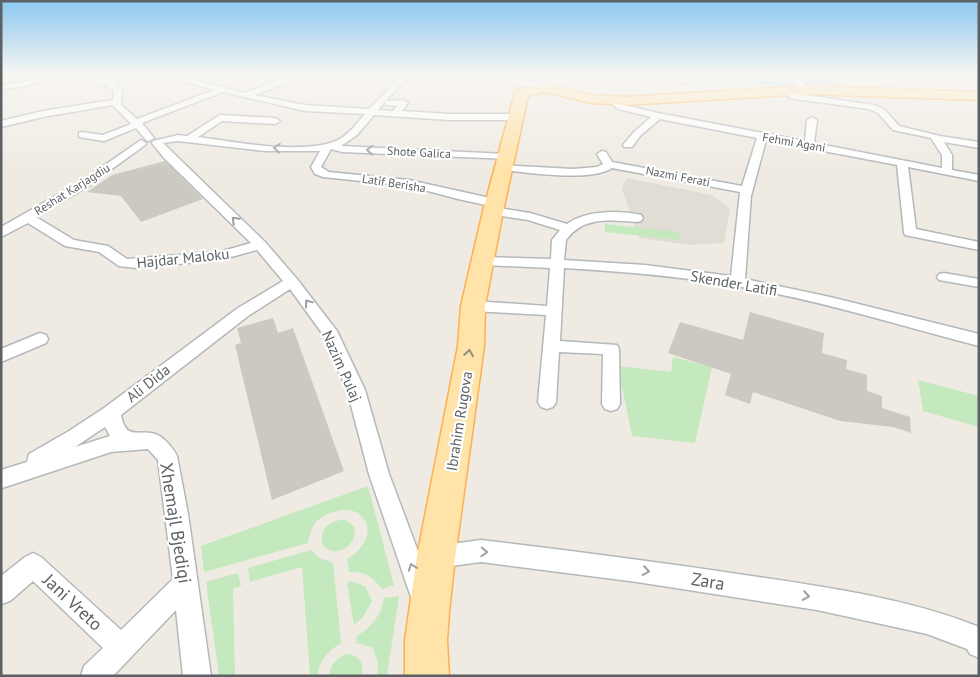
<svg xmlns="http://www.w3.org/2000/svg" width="980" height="677" viewBox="0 0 980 677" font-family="'PT Sans',sans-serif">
	<rect width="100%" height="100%" fill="#efebe3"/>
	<path fill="#e1dcd4" d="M 627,178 L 712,195 L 730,209 L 724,243 L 689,245 L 639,238 L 622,189 Z"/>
	<path fill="#c4e9be" d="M 605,224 L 679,232 L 680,240 L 605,232 Z
		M 673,357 L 712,367 L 695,443 L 632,436 L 618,366 L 671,372 Z
		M 918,380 L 979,396 L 979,427 L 923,411 Z
		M 368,486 L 394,585 L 382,589 C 373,577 365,571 349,572 L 347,559 C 362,551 377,529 360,515 C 349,505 327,512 317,521 C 311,527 310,535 308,543 L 204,572 L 201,546 Z
		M 346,520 L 354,526 C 360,545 333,562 322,543 C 320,528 331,519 346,520 Z
		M 311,550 L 320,558 L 333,563 L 341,643 C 328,651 320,660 317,676 L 310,676 L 302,567 L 250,582 L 248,568 Z
		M 238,573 L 241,586 L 233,588 L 235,676 L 219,676 L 206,582 Z
		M 351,581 L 365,586 L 372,601 L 363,617 L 354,625 L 347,583 Z
		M 399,596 L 387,676 L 377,676 C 379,664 377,657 372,647 L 356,643 L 357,636 C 372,626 381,616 384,598 Z
		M 347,654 C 360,655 364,664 362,676 L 329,676 C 330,665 337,657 347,654 Z"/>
	<path fill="#a3e6ff" d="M 668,76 L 764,79 L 854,76 L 831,84 L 787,86 L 698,81 Z"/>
	<path fill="#ccc8c2" d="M 165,161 L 203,199 L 141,222 L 121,196 L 87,192 L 112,175 Z
		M 750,312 L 824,333 L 822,353 L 847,360 L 846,369 L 867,375 L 867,391 L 882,396 L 882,408 L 910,417 L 911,433 L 893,427 L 840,421 L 753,392 L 750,404 L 725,395 L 731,374 L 668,353 L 680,322 L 743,340 Z
		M 273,318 L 278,333 L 293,328 L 344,471 L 272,500 L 235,345 L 241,343 L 237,328 Z"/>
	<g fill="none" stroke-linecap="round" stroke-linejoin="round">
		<g stroke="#b4b8bb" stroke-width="3">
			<path id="minor" d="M 46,76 L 58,76 L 22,87 L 1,89 L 1,85 L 22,83 Z
				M 77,76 L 102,78 L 149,76 L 145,78 L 112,82 L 122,90 L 121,105 L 137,119 L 214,90 L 167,76 L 179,76 L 245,93 L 281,78 L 304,76 L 255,95 L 305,105 L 369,109 L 401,76 L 409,76 C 399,87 387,98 378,110 L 393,111 L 397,106 L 385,105 L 385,101 L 404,100 L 408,103 L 402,111 L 449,114 L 516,114 L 521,117 L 516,120 L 449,120 L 374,115 L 357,135 L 341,146 L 506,154 L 510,155 L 511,157 L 510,159 L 342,152 L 331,149 L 321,167 L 329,172 L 409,180 L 499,200 L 501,203 L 495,207 L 458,199 L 409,186 L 323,177 L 315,174 L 311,167 L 320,151 L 265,151 L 178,141 L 163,143 L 265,242 L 297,279 L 337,331 L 365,390 L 389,474 L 434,594 L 431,603 L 422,606 L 413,603 L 369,474 L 347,390 L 322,333 L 290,289 L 248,316 L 121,415 C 126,441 138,429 155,434 C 163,436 173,448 177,456 L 188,514 L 211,676 L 183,676 L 176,610 L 113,676 L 81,676 L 84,666 L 103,648 L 33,581 L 10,601 L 1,604 L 1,576 L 25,557 L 33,553 L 41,557 L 121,630 L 173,579 L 158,460 L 148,449 L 111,452 L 2,488 L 1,470 L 27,462 L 29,454 L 69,431 L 104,408 L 238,308 L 283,281 L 257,250 L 220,260 L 136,268 L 119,266 L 99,252 L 65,246 L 28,223 L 1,237 L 1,227 L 82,181 L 141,140 L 146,143 L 145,145 L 90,185 L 36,217 L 74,240 L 108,246 L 127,259 L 219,252 L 251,243 L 164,158 L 152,143 L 153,141 L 178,135 L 187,136 L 220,115 L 275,118 L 280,121 L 275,124 L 222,121 L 198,137 C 234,142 308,156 340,139 C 350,133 357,123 365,114 L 305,111 L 223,92 L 142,123 L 154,138 L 149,141 L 146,140 L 136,128 L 104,141 L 79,137 L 79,133 L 82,132 L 103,135 L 131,124 L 113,105 L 43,117 L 1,127 L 1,121 L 43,111 L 113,100 L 114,91 C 103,81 88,83 77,76 ZM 105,427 L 110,436 L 75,447 Z
				M 653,76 L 668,76 L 692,82 L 688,84 Z
				M 787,76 L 795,76 L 810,90 L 803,92 Z
				M 792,93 L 874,105 L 884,109 L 899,126 L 940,136 L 979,142 L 979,148 L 944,142 L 952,155 L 952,170 L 979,175 L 979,181 L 908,167 L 916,229 L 979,242 L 979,250 L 905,235 L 904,232 L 897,165 L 766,140 L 751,196 L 745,279 L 830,297 L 979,334 L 979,346 C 909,328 839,306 768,292 C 701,278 633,272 564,268 L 560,341 L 617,345 L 619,349 L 620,404 L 617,409 L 611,411 L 605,409 L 602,404 L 603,354 L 559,352 L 556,402 L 553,407 L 547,409 L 541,407 L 538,402 L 546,315 L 473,311 L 468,309 L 465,306 L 468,303 L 473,301 L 547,306 L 550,268 L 484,265 L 477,261 L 484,257 L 551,259 L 552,240 L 560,230 L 528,220 L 489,214 L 487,211 L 489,208 L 493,207 L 530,213 L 567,224 C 585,210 620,210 641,215 L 643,218 L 641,221 L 637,222 C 610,220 583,216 566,240 L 564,260 L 645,265 L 731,276 L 740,192 L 612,168 C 591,182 529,173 503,170 L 499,169 L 498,167 L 499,165 L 573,169 L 597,167 L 603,164 L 597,154 L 602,151 L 606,152 L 612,162 L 742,186 L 757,138 L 660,119 L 640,136 L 632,147 L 624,147 L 623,145 L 634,132 L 651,117 L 618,109 L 609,101 L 613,98 L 624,105 L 658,113 L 805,141 L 807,120 L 812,117 L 817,120 L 814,143 L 942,168 L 942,155 L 931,138 L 893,130 L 878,113 L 869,109 L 789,98 L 789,94 Z
				M 944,273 L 979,279 L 979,287 L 939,280 L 937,277 L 939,274 Z
				M 40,333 L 46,335 L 48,339 L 46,343 L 1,362 L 1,349 Z
				M 481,540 C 574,551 666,563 758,577 C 832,588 909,599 979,627 L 979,658 L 970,654 L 967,649 L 927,634 L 817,610 L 637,582 L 481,562 L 436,568 L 428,565 L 424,557 L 428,549 L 436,546 Z"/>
		</g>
		<g stroke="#b5babf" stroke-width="2">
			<path id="secondary" d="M 490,76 L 509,76 L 549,85 L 551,88 L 545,92 L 492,78 Z"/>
		</g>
		<g stroke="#fcb050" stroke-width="3">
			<path id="primary" d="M 545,84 L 591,95 L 626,97 L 806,86 L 979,92 L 979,100 L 806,94 L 626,105 L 591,103 L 545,92 L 528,96 L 503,211 L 485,306 L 484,346 L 455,557 L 449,612 L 447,640 L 449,676 L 405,676 L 405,640 L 409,612 L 417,557 L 458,346 L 461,306 L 483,211 L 515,93 L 517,90 Z"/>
		</g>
		<use href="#minor" fill="#fff" fill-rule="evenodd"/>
		<use href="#secondary" fill="#fff" fill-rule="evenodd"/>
		<use href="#primary" fill="#ffe3a8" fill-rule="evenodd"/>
	</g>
	<defs><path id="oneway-chevron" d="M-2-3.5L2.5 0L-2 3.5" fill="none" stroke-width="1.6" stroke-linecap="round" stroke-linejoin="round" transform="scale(1.25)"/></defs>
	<g stroke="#9da0a3">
		<use href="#oneway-chevron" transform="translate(277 148) rotate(-175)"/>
		<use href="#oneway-chevron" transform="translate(370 150) rotate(-178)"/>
		<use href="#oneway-chevron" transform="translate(235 220) rotate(-135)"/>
		<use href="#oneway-chevron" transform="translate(308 303) rotate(-127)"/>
		<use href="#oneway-chevron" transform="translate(484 552) rotate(2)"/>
		<use href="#oneway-chevron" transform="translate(412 567) rotate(-110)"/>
		<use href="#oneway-chevron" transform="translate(646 571) rotate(9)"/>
		<use href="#oneway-chevron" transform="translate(806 596) rotate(9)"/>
	</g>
	<use stroke="#948e7c" href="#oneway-chevron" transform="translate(469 353) rotate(-81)"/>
	<linearGradient id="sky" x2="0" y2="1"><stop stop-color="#8cc8f1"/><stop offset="0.44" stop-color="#f8f6f2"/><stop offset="1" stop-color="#f8f6f2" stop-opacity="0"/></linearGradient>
	<rect width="980" height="171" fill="url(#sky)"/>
	<g text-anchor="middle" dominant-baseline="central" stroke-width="4.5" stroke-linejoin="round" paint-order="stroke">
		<g font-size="12" fill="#5b6165" stroke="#fff">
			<text transform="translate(794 142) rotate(10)">Fehmi Agani</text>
			<text transform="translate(419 152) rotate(3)">Shote Galica</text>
			<text transform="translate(678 176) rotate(11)">Nazmi Ferati</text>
			<text transform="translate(394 183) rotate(9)">Latif Berisha</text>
			<text transform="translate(72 189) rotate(-32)">Reshat Karjagdiu</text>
		</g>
		<g font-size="15" fill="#5b6165" stroke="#fff">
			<text transform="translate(183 258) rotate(-6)">Hajdar Maloku</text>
			<text transform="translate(734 283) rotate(10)">Skender Latifi</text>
			<text transform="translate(342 366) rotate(66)">Nazim Pulaj</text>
			<text transform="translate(148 383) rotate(-38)">Ali Dida</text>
			<text transform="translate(459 421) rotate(-81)">Ibrahim Rugova</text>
		</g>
		<g font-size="18" fill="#5b6165" stroke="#fff">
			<text transform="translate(176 523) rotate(81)">Xhemajl Bjediqi</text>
			<text transform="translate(708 581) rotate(9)">Zara</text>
			<text transform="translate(73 602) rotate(43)">Jani Vreto</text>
		</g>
	</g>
	<rect width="980" height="677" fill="none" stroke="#5b6165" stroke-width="5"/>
</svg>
